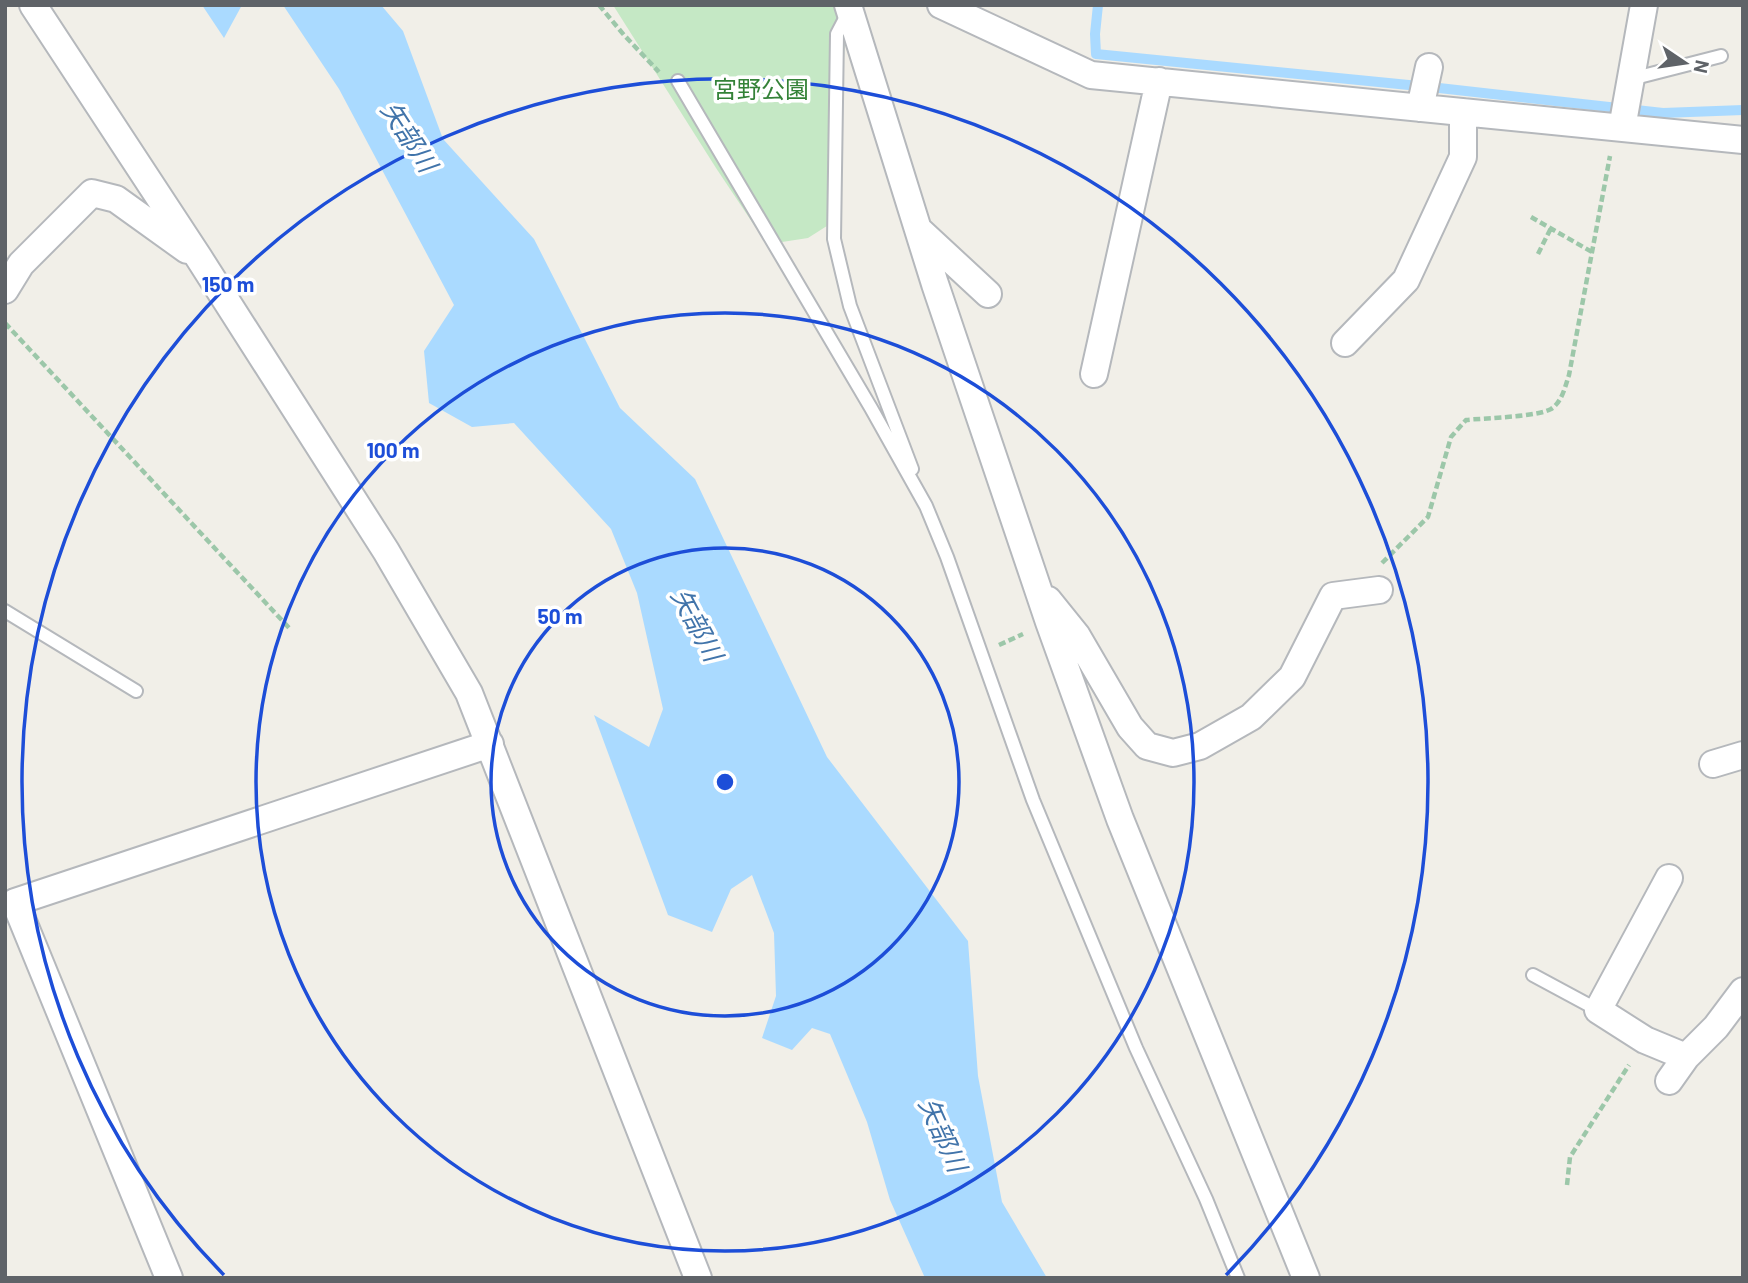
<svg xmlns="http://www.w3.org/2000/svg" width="1748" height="1283" viewBox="0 0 1748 1283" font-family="Barlow,'Noto Sans JP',sans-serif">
	<rect width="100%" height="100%" fill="#f1efe8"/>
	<path fill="#c5e8c5" d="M 613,5 L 836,5 L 845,37 L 837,203 L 830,224 L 808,238 L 782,242 L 762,237 L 716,168 Z"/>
	<path fill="#aadaff" d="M 202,5 L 242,5 L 224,38 Z
		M 283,5 L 381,5 L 403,31 L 443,139 L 534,239 L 620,408 L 695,479 L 827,757 L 968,941 L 978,1076 L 1002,1202 L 1047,1278 L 925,1278 L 890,1200 L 867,1122 L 830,1034 L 812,1028 L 792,1050 L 762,1038 L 776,996 L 774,933 L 752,875 L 731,889 L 712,932 L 668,915 L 594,715 L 649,747 L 663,709 L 637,593 L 611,529 L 514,423 L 472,427 L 429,403 L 424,351 L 454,305 L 339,89 Z"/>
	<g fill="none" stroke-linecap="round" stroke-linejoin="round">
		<path stroke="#aadaff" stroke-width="10" d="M 1098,5 L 1095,34 L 1096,54 L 1439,88 L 1663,113 L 1743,110"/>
		<g stroke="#b5b8bc" stroke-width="16">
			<path id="service" d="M 848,13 L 837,34 L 834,239 L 850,306 L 912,469
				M 1631,79 L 1721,56
				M 678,81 L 871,408 L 926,506 L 947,557 L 1033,800 L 1136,1048 L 1206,1199 L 1238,1278
				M 5,611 L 136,691
				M 1533,975 L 1598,1010"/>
		</g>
		<g stroke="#b5b8bc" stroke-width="30">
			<path id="minor" d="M 33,5 L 199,258 L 386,551 L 469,693 L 698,1278
				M 848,5 L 935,284 L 1049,622 L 1120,819 L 1306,1278
				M 941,5 L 1091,75 L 1743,140
				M 1420,108 L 1429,67
				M 1622,128 L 1644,5
				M 920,231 L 988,294
				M 5,290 L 21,264 L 92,193 L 116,199 L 187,250
				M 1345,343 L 1406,280 L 1463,157 L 1463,112
				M 1094,374 L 1159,81
				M 1048,600 L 1077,636 L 1130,727 L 1147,746 L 1173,753 L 1200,746 L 1251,717 L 1292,677 L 1333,596 L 1379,590
				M 1713,764 L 1743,755
				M 1669,878 L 1598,1010 L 1645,1040 L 1686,1057 L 1716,1027 L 1743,991
				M 1669,1081 L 1686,1057
				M 169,1278 L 15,902 L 490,744"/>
		</g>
		<path stroke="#9cc7a9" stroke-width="4.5" stroke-dasharray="7 3.5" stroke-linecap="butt" d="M 599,5 L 624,35 L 659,72
			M 1531,217 L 1592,252
			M 1538,254 L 1551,228
			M 5,323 L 291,630
			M 1382,563 L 1428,517 L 1451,437 L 1466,420 C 1485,418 1537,417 1551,409 C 1562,402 1565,387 1569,375 L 1610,156
			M 999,645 L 1023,634
			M 1567,1185 L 1570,1157 L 1629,1065"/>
		<use href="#service" stroke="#fff" stroke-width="12"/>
		<use href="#minor" stroke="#fff" stroke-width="26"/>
	</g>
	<g fill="none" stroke="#1d4ed8" stroke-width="3.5">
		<circle cx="725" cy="782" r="234"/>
		<circle cx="725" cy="782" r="469"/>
		<path d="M224 1275A703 703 0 1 1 1226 1275"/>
	</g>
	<g text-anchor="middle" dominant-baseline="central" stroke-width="7" stroke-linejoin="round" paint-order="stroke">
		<g font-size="24" fill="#348238" stroke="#fff">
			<text x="761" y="88">宮野公園</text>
		</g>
		<g font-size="26" font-style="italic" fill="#4174aa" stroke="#fff">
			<text transform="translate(410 136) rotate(57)">矢部川</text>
			<text transform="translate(698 624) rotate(62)">矢部川</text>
			<text transform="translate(944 1134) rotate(66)">矢部川</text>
		</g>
	</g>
	<circle cx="725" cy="782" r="10" fill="#1d4ed8" stroke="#fff" stroke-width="3.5"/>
	<g font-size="21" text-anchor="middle" font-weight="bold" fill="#1d4ed8" stroke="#fff" stroke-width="7" stroke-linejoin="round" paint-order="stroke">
		<text x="228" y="292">150 m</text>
		<text x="393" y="458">100 m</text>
		<text x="560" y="624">50 m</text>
	</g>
	<rect width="1748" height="1283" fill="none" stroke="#5f6368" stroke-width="14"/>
	<g transform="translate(1685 63) rotate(103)" stroke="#ffffff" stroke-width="5" paint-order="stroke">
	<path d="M0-5L12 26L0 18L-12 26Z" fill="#5f6368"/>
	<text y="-10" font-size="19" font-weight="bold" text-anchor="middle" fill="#5f6368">N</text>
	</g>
</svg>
